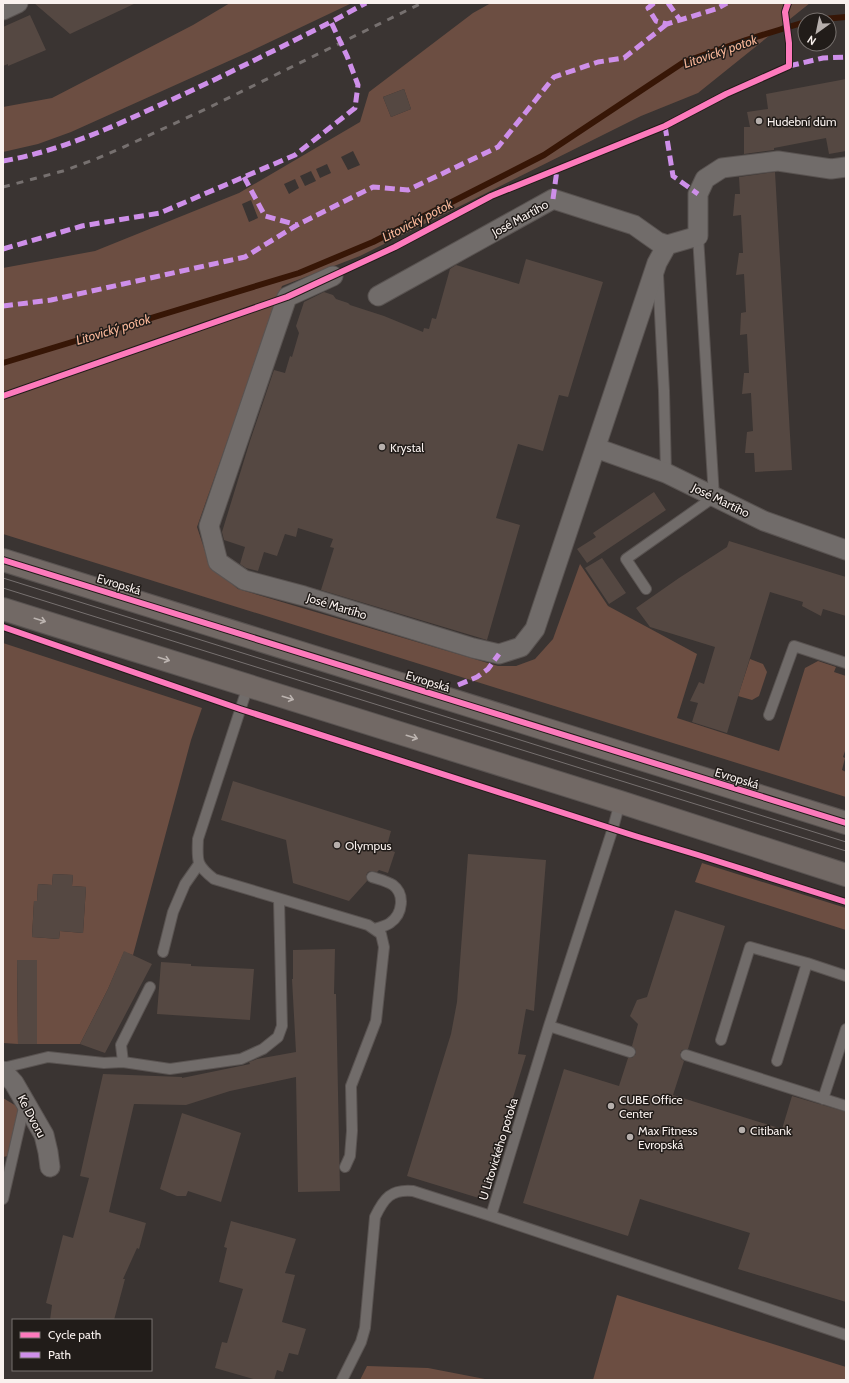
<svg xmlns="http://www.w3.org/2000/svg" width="849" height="1383" viewBox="0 0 849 1383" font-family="Cabin,sans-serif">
	<rect width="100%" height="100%" fill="#3a3432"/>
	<path fill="#6c4e42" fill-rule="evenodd" d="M 230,3 L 352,3 L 251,51 L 71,132 L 38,144 L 3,152 L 3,107 L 52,98 L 193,25 Z
		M 491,3 L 810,3 L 698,93 L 641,116 L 360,256 L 282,286 L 197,527 L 210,566 L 238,589 L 498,666 L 516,666 L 535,659 L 553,639 L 580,564 L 608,606 L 697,654 L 677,718 L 779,751 L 805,668 L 818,661 L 836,667 L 834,672 L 846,676 L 846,748 L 843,757 L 845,758 L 842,770 L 846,772 L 846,797 L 3,534 L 3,268 L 95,251 L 239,193 L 360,122 L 369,92 L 473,13 ZM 404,89 L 411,109 L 391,117 L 383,97 ZM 353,151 L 360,165 L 348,170 L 341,157 ZM 327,164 L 331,173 L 320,178 L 316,169 ZM 311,171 L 316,181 L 305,186 L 300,176 ZM 295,179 L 299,188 L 289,194 L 284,184 ZM 251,200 L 258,218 L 249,222 L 242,204 Z
		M 3,643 L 202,708 L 191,740 L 133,955 L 124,952 L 108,989 L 80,1044 L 37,1044 L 36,960 L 17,961 L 18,1044 L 3,1043 ZM 53,874 L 73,875 L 72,886 L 86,887 L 83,933 L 60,931 L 59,939 L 32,937 L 34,901 L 37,901 L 38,884 L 52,885 Z
		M 750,659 L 763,664 L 767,672 L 759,696 L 752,700 L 738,696 Z
		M 702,863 L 846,908 L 846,930 L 695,882 Z
		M 3,1098 L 18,1107 L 18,1120 L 8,1156 L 3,1157 L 3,1142 L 4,1141 L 3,1137 Z
		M 617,1295 L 846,1367 L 846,1380 L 593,1380 Z
		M 367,1366 L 428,1368 L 490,1380 L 360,1380 Z"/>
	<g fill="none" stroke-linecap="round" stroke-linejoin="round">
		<path stroke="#371606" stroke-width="6" d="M 812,20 L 846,17
			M 3,363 L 299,273 L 373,242 L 544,155 L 684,62 L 746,40 L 805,22"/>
	</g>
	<path fill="#554842" d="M 34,3 L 136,3 L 70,34 Z
		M 30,15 L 46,50 L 8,66 L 8,64 L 3,66 L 3,27 Z
		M 846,79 L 846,151 L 829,154 L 826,138 L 774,148 L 774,150 L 744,154 L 744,127 L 750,127 L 747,112 L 768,109 L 766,94 Z
		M 404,89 L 411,109 L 391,117 L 383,97 Z
		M 775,172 L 792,470 L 755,472 L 754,453 L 745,453 L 747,432 L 753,431 L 752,413 L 751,393 L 742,394 L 744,373 L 749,373 L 747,334 L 740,335 L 741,313 L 746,312 L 744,274 L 736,275 L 739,253 L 743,253 L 741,215 L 733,216 L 735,194 L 740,194 L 739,177 Z
		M 526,259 L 603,282 L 568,397 L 559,395 L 543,451 L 518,444 L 496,518 L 520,525 L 487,640 L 321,590 L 334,548 L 330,547 L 333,539 L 298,528 L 296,537 L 285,534 L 277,556 L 264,552 L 258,571 L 246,568 L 240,564 L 245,547 L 224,540 L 222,532 L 250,441 L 274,370 L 285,373 L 290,356 L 292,357 L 299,333 L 296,326 L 304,302 L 324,292 L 333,295 L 336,299 L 348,303 L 350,305 L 384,316 L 423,332 L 424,328 L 429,329 L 432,318 L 436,319 L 450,269 L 456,265 L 519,284 Z
		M 654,492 L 666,510 L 587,563 L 577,549 L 596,537 L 593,533 Z
		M 729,541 L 846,577 L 846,616 L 823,609 L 821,616 L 802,606 L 803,602 L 770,592 L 727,733 L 692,722 L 698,703 L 690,701 L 699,682 L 704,684 L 715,647 L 650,627 L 636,608 L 679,578 L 727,547 Z
		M 602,558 L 626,593 L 609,604 L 585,568 Z
		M 233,781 L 391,831 L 386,849 L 395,852 L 388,873 L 379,870 L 377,872 L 371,871 L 368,872 L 366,875 L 367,881 L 349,901 L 293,883 L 286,840 L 221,820 Z
		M 468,854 L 546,860 L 534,1011 L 526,1009 L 518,1054 L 526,1055 L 482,1199 L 407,1176 L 451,1034 L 457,1002 Z
		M 53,874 L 73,875 L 72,886 L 86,887 L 83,933 L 60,931 L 59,939 L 32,937 L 34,901 L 37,901 L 38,884 L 52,885 Z
		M 675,910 L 725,926 L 688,1049 L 682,1050 L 680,1053 L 681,1059 L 684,1061 L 673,1095 L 782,1129 L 792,1096 L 846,1112 L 846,1302 L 738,1269 L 750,1233 L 640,1199 L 628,1236 L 523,1203 L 564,1069 L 619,1086 L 628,1058 L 632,1058 L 636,1054 L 636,1050 L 632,1046 L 638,1024 L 630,1016 L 637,1000 L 647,997 Z
		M 335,949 L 334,994 L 336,994 L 340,1191 L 298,1192 L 296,1077 L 230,1091 L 186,1105 L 134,1104 L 109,1212 L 146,1223 L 139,1249 L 137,1248 L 123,1279 L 125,1279 L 114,1320 L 50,1320 L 52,1305 L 46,1303 L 63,1235 L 73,1238 L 89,1178 L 80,1176 L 103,1074 L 182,1077 L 182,1078 L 250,1064 L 249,1062 L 257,1059 L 296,1052 L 292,979 L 293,979 L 293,950 Z
		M 124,951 L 152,964 L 105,1053 L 80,1044 L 108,989 Z
		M 17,960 L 37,960 L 37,1044 L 18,1044 Z
		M 161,962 L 191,964 L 191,966 L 254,969 L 250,1020 L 157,1014 Z
		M 182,1113 L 241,1133 L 221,1202 L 188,1191 L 186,1196 L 177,1196 L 160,1189 Z
		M 231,1221 L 296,1239 L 285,1273 L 295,1275 L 282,1322 L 306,1329 L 298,1355 L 289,1353 L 283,1372 L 277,1370 L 274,1380 L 257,1380 L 215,1368 L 222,1342 L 227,1343 L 243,1289 L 219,1282 L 227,1248 L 224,1247 Z"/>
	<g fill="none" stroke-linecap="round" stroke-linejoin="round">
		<g stroke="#595351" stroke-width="12">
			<path id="lane" d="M 658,275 L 664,391 L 666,473
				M 646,589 L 626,559 L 714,497 L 698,236
				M 248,686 L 198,839 C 197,861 196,865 214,879 L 368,925 L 381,934 L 384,947 L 376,1021 L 351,1086 L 352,1131 L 350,1156 L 345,1167
				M 769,715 L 794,646 L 846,663
				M 372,877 C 378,879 387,881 393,885 C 405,894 403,914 390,923 C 386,926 380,927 375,929
				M 163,952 L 173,912 L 185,884 L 199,864
				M 549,1026 L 630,1052
				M 721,1040 L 750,947 L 807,963
				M 686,1055 L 846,1106
				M 777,1061 L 807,963 L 846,976
				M 123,1062 L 121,1045 L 150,987
				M 3,1068 L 48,1057 L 104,1063 L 123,1062 L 170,1069 L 241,1059 L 263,1049 L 278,1037 L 282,1026 L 279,900
				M 823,1099 L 846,1029
				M 3,1199 L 25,1103
				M 491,1216 L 846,1335
				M 342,1380 L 361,1342 L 365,1328 L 375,1217 C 384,1198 391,1189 413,1191 L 491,1216 L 549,1026 L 613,828 L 620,802"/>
		</g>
		<g stroke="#595351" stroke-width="21">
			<path id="street" d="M 3,10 L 18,3
				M 333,276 L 287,297 L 209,526 L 218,562 L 244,580 L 304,596 L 473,648 L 499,654 L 521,647 L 535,629 L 657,263 L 667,245 L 698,236 L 698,194 L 705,179 L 722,168 L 778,161 L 831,169 L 846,167
				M 378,296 L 553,199 L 634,225 L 658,242 L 667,245
				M 596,448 L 666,473 L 764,521 L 846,550
				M 3,1071 L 14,1083 L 44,1135 L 48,1152 L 50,1167"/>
		</g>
		<g stroke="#595351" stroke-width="24">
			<path id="primary" d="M 3,560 L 846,823
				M 3,609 L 620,802 L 846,875"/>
		</g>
		<use href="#lane" stroke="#716c6a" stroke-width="10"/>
		<use href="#street" stroke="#716c6a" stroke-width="19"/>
		<use href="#primary" stroke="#726965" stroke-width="22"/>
		<path stroke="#76706f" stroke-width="1" d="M 3,578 L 846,842
			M 3,588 L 846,851"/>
		<path stroke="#76706f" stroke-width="3" stroke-dasharray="7 7" stroke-linecap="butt" d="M 3,187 L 63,171 L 96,159 L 126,146 L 210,107 L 422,3"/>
		<path stroke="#ce8fe9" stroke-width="5" stroke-dasharray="10 5" stroke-linecap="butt" d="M 654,3 L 648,8 L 656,21 L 667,24 L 716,9 L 727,3
			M 668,3 L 680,20
			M 789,66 L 823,58 L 846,57
			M 665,126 L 673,176 L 698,194
			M 3,161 C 55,152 104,131 151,109 C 212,82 271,52 331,22
			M 244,177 L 265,216 L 297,225
			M 553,199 L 557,170
			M 3,249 L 82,226 L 160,213 L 295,155 L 355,108 L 358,85 L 347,56 L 331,22 L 366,3
			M 3,306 L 51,300 L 245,257 L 297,225 L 373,187 L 408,190 L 498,147 L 554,77 L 598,62 L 624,58 L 667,24
			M 458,685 L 477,677 L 488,669 L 499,654"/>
		<g stroke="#211c19" stroke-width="8">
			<path id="cycleway" d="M 3,396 L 287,297 L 395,247 L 491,196 L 665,126 L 726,94 L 789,66 L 789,43 L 785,12 L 788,3
				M 3,560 L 846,823
				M 3,627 L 240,709 L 635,836 L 698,855 L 846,902"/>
		</g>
		<use href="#cycleway" stroke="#fd7abc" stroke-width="6"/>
	</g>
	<defs><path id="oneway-shaft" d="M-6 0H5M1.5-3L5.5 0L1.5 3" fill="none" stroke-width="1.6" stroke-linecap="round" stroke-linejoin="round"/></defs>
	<g stroke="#bcb4b0">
		<use href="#oneway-shaft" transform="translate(40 620) rotate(17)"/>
		<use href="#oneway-shaft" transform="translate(164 659) rotate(17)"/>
		<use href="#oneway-shaft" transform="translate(288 698) rotate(17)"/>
		<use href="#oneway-shaft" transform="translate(412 737) rotate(17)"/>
	</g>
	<g fill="#b6afac" stroke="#211c19" stroke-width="1.5">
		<circle cx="759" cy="121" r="4"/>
		<circle cx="382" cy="447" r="4"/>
		<circle cx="337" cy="845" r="4"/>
		<circle cx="611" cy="1106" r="4"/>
		<circle cx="742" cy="1130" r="4"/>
		<circle cx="630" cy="1137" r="4"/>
	</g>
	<g text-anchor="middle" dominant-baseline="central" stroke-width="3" stroke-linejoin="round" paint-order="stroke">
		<g font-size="12" fill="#f9f1ee" stroke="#211c19" text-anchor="start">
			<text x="767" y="121">Hudební dům</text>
			<text x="390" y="447">Krystal</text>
			<text x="345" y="845">Olympus</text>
			<text x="619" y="1099">CUBE Office<tspan x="619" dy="14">Center</tspan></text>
			<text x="638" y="1130">Max Fitness<tspan x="638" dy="14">Evropská</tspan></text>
			<text x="750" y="1130">Citibank</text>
		</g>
		<g font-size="12" fill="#f9f1ee" stroke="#211c19">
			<text transform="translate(520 218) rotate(-29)">José Martího</text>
			<text transform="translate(721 500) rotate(26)">José Martího</text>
			<text transform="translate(119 584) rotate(17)">Evropská</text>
			<text transform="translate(337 606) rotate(17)">José Martího</text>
			<text transform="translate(428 681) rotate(17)">Evropská</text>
			<text transform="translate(737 778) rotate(17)">Evropská</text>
			<text transform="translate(32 1116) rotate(62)">Ke Dvoru</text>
			<text transform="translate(498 1149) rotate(-73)">U Litovického potoka</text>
		</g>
		<g font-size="13" font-style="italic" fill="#f7b597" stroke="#211c19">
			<text transform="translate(720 51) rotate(-19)">Litovický potok</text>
			<text transform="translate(417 220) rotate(-27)">Litovický potok</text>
			<text transform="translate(113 329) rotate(-17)">Litovický potok</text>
		</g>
	</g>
	<rect width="849" height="1383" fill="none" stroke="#f9f1ee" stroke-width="8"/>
	<rect x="12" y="1319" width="140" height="52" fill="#211c19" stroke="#77716e"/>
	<rect x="20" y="1332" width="20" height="6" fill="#fd7abc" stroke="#77716e"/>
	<text x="48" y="1339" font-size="12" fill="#f9f1ee">Cycle path</text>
	<rect x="20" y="1352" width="20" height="6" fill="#ce8fe9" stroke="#77716e"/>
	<text x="48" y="1359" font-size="12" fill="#f9f1ee">Path</text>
	<g transform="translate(817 32) rotate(213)"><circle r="19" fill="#211c19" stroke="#77716e"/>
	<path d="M0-3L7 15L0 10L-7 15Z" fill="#b6afac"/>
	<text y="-6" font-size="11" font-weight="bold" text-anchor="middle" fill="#f9f1ee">N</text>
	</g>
</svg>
